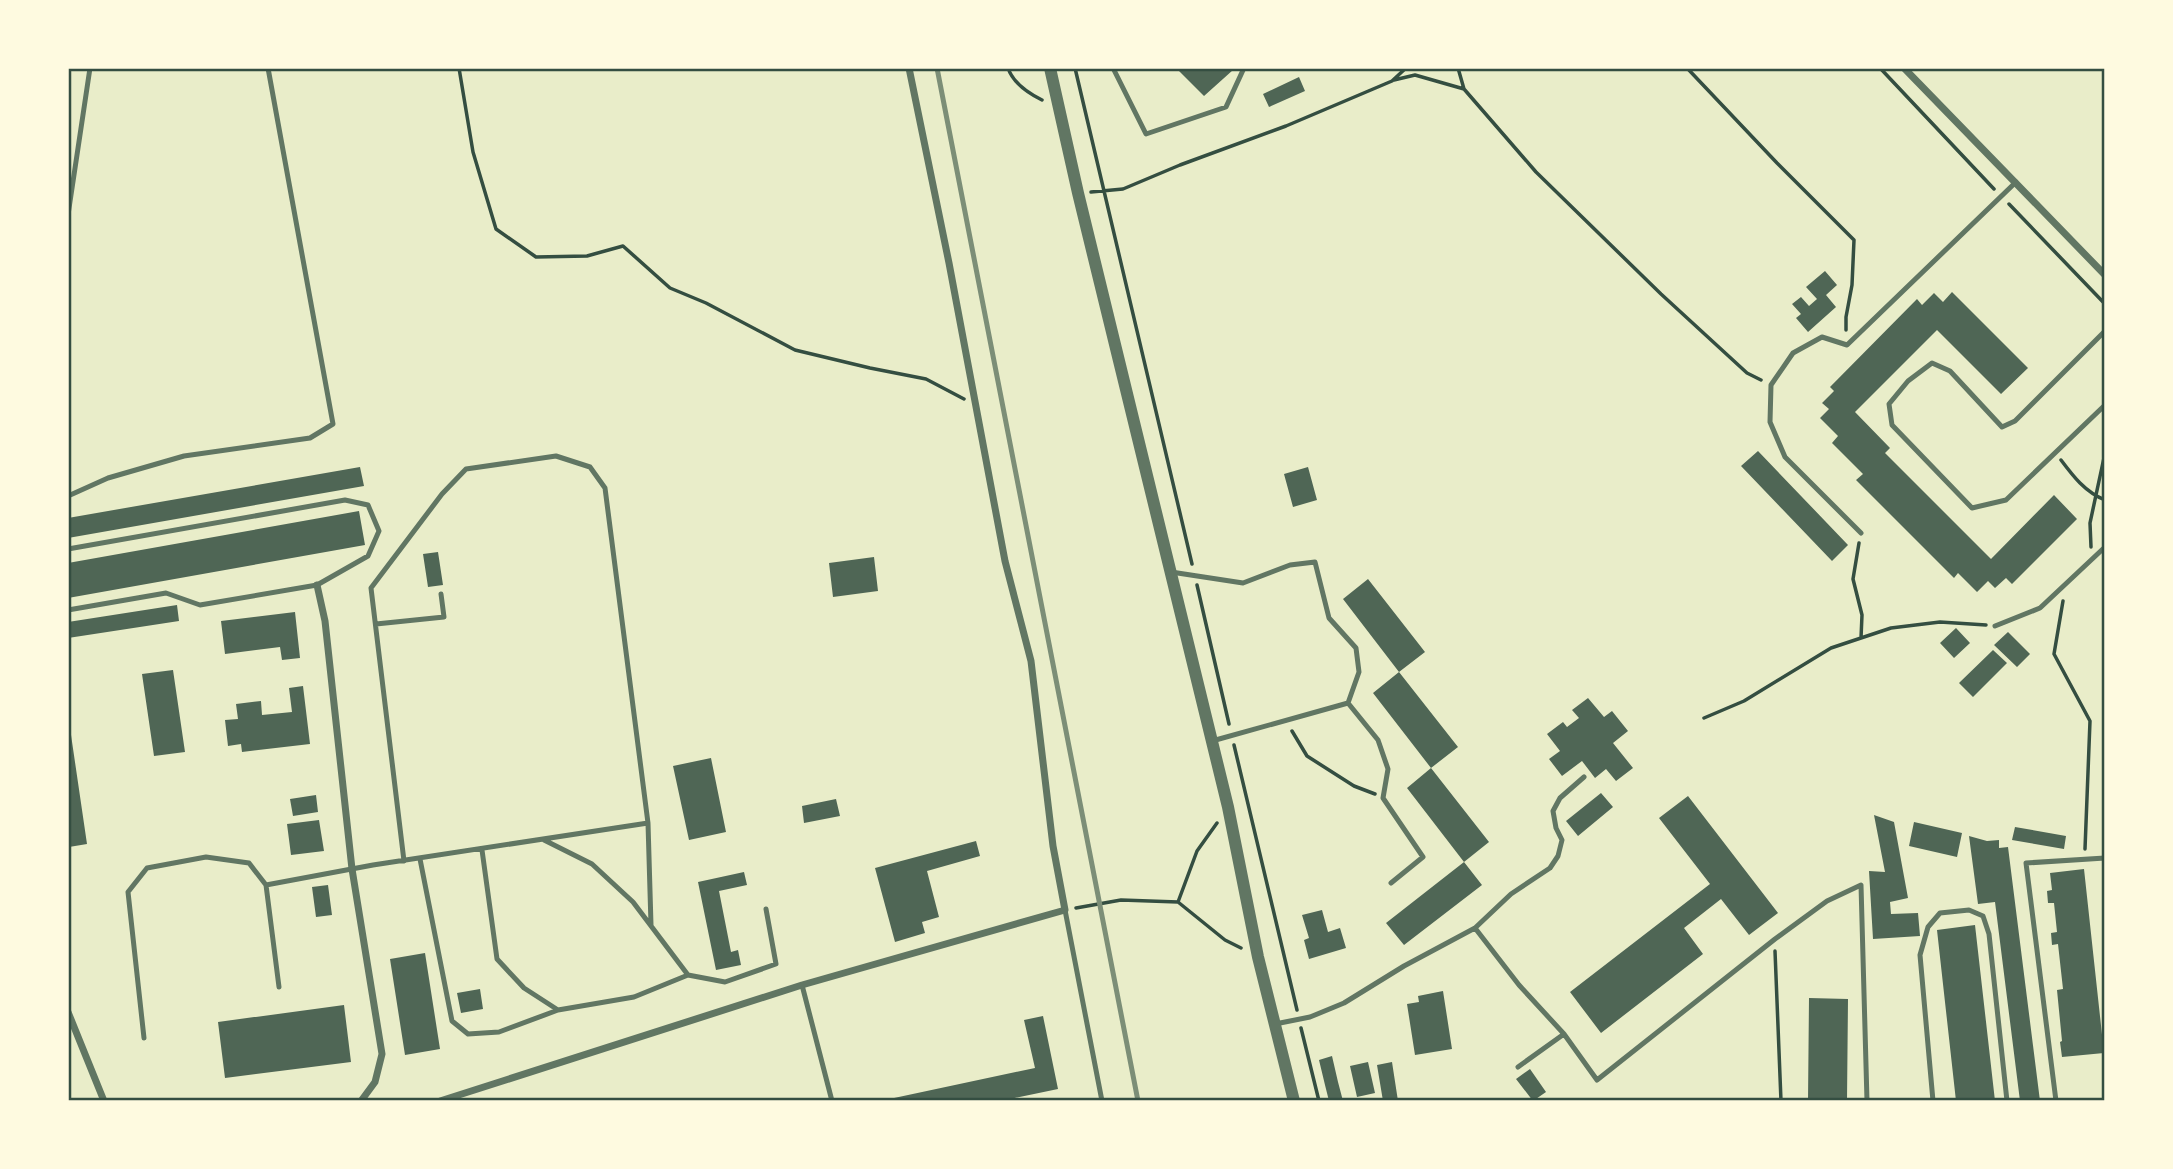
<svg xmlns="http://www.w3.org/2000/svg" width="2173" height="1169" viewBox="0 0 2173 1169" font-family="Overpass,sans-serif">
	<rect width="100%" height="100%" fill="#e9edc9"/>
	<path fill="#4f6655" d="M 1176,68 L 1232,68 L 1233,70 L 1204,96 Z
		M 1299,77 L 1305,91 L 1269,107 L 1263,94 Z
		M 1825,271 L 1837,285 L 1826,295 L 1836,307 L 1808,332 L 1796,318 L 1801,314 L 1792,304 L 1801,297 L 1809,306 L 1817,299 L 1806,287 Z
		M 1952,292 L 2028,368 L 2001,394 L 1937,330 L 1855,412 L 1890,448 L 1885,453 L 1991,559 L 2054,495 L 2077,519 L 2012,584 L 2006,578 L 1995,588 L 1988,581 L 1977,592 L 1958,573 L 1954,578 L 1856,480 L 1863,474 L 1832,443 L 1838,436 L 1820,418 L 1829,409 L 1822,403 L 1834,391 L 1830,387 L 1917,299 L 1922,305 L 1934,293 L 1943,302 Z
		M 1758,451 L 1848,545 L 1832,561 L 1741,466 Z
		M 360,467 L 364,486 L 68,538 L 68,518 Z
		M 1308,467 L 1317,500 L 1293,507 L 1284,474 Z
		M 359,511 L 365,545 L 68,598 L 68,563 Z
		M 438,552 L 443,585 L 428,587 L 423,554 Z
		M 874,557 L 878,591 L 833,597 L 829,563 Z
		M 1368,579 L 1425,652 L 1399,672 L 1458,747 L 1431,768 L 1373,693 L 1399,672 L 1343,599 Z
		M 177,605 L 179,621 L 68,638 L 68,622 Z
		M 295,612 L 300,658 L 282,660 L 280,647 L 225,654 L 221,621 Z
		M 1956,628 L 1970,643 L 1954,658 L 1940,643 Z
		M 2008,632 L 2030,654 L 2017,667 L 1994,645 Z
		M 1993,650 L 2007,663 L 1973,697 L 1959,683 Z
		M 173,670 L 185,752 L 154,756 L 142,674 Z
		M 303,686 L 310,744 L 242,752 L 241,744 L 228,746 L 225,720 L 238,719 L 236,704 L 261,701 L 262,715 L 292,712 L 289,688 Z
		M 1588,698 L 1604,717 L 1612,711 L 1628,731 L 1613,743 L 1633,768 L 1616,781 L 1606,769 L 1595,778 L 1582,761 L 1562,776 L 1549,759 L 1560,751 L 1547,734 L 1563,722 L 1567,727 L 1579,718 L 1572,710 Z
		M 68,728 L 70,728 L 87,844 L 69,847 Z
		M 711,758 L 726,832 L 689,840 L 673,766 Z
		M 1431,768 L 1489,842 L 1464,862 L 1407,788 Z
		M 1601,793 L 1613,807 L 1578,836 L 1566,821 Z
		M 316,795 L 318,812 L 293,816 L 290,799 Z
		M 1688,796 L 1778,913 L 1749,935 L 1721,899 L 1684,928 L 1703,954 L 1601,1033 L 1570,992 L 1710,884 L 1659,818 Z
		M 836,799 L 840,816 L 804,823 L 802,806 Z
		M 1874,815 L 1894,822 L 1908,898 L 1890,902 L 1891,914 L 1918,913 L 1920,936 L 1873,939 L 1869,871 L 1885,872 Z
		M 319,820 L 324,851 L 291,855 L 287,824 Z
		M 1914,822 L 1962,833 L 1957,857 L 1909,846 Z
		M 2015,827 L 2066,836 L 2064,849 L 2012,840 Z
		M 1969,836 L 1987,841 L 1999,840 L 1999,848 L 2008,847 L 2040,1101 L 2020,1101 L 1995,902 L 1978,904 Z
		M 976,841 L 980,856 L 927,871 L 939,917 L 922,922 L 925,933 L 895,942 L 875,868 Z
		M 1464,862 L 1482,885 L 1404,945 L 1386,923 Z
		M 2084,869 L 2104,1053 L 2062,1057 L 2060,1042 L 2062,1041 L 2057,990 L 2063,989 L 2058,944 L 2052,945 L 2051,933 L 2057,932 L 2054,903 L 2048,903 L 2047,891 L 2052,890 L 2050,873 Z
		M 744,872 L 747,885 L 719,891 L 731,952 L 738,950 L 741,965 L 716,970 L 698,882 Z
		M 328,885 L 332,915 L 316,917 L 312,887 Z
		M 1322,910 L 1328,932 L 1340,928 L 1346,948 L 1309,959 L 1304,940 L 1309,938 L 1302,915 Z
		M 1975,925 L 1995,1101 L 1956,1101 L 1937,930 Z
		M 425,953 L 440,1049 L 405,1055 L 390,959 Z
		M 480,989 L 483,1009 L 461,1013 L 457,993 Z
		M 1443,991 L 1452,1049 L 1415,1055 L 1407,1004 L 1419,1002 L 1418,996 Z
		M 1809,998 L 1848,999 L 1847,1101 L 1808,1101 Z
		M 344,1005 L 351,1062 L 225,1078 L 218,1022 Z
		M 1043,1016 L 1058,1089 L 1000,1101 L 880,1101 L 1035,1068 L 1024,1020 Z
		M 1332,1056 L 1338,1082 L 1343,1101 L 1329,1101 L 1325,1085 L 1319,1060 Z
		M 1368,1062 L 1375,1093 L 1357,1097 L 1350,1066 Z
		M 1392,1062 L 1398,1101 L 1383,1101 L 1377,1065 Z
		M 1530,1069 L 1546,1092 L 1533,1101 L 1516,1079 Z"/>
	<g fill="none" stroke-linecap="round" stroke-linejoin="round">
		<path stroke="#344e41" stroke-width="3.5" d="M 459,68 L 473,152 L 496,229 L 536,257 L 587,256 L 623,246 L 670,288 L 706,303 L 795,350 L 870,368 L 926,379 L 964,399
			M 1008,68 C 1013,83 1028,93 1042,100
			M 1075,68 L 1192,564
			M 1458,68 L 1464,89 L 1536,172 L 1661,294 L 1747,373 L 1761,380
			M 1687,68 L 1777,163 L 1854,240 L 1852,285 L 1846,317 L 1846,330
			M 1880,68 L 1994,189
			M 1394,80 L 1415,75 L 1464,89
			M 1091,192 L 1123,189 L 1180,165 L 1286,126 L 1392,81 L 1406,68
			M 2009,204 L 2105,304
			M 2061,460 C 2073,476 2085,492 2105,500
			M 1859,543 L 1853,579 L 1862,615 L 1861,638
			M 2091,547 L 2090,523 L 2105,453
			M 1197,585 L 1229,724
			M 2063,601 L 2054,654 L 2090,721 L 2085,849
			M 1704,718 L 1744,701 L 1831,648 L 1891,628 L 1940,622 L 1986,625
			M 1292,731 L 1307,756 L 1354,786 L 1375,794
			M 1234,745 L 1297,1010
			M 1178,902 L 1197,851 L 1217,823
			M 1076,908 L 1121,900 L 1178,902 L 1225,940 L 1241,948
			M 1775,951 L 1781,1101
			M 1301,1028 L 1319,1101"/>
		<path stroke="#617663" stroke-width="5" d="M 1113,68 L 1146,134 L 1226,107 L 1244,68
			M 68,215 L 90,68
			M 2105,331 L 2015,421 L 2002,427 L 1950,371 L 1932,363 L 1908,381 L 1889,404 L 1892,425 L 1972,508 L 2006,500 L 2105,405
			M 68,496 L 108,478 L 184,456 L 310,438 L 333,424 L 268,68
			M 1861,533 L 1785,457 L 1770,422 L 1771,385 L 1793,353 L 1822,337 L 1847,345 L 2016,182
			M 68,549 L 345,500 L 368,505 L 379,531 L 368,556 L 317,585 L 200,605 L 166,593 L 68,610
			M 1171,572 L 1243,583 L 1290,565 L 1315,562 L 1329,618 L 1356,648 L 1359,672 L 1348,703
			M 376,624 L 444,617 L 441,594
			M 1995,626 L 2040,608 L 2105,547
			M 1212,741 L 1348,703 L 1378,740 L 1388,769 L 1383,798 L 1423,857 L 1391,883
			M 648,823 L 651,925
			M 544,840 L 592,864 L 633,902 L 688,975 L 725,982 L 776,964 L 766,909
			M 482,850 L 497,959 L 524,988 L 558,1010 L 634,997 L 688,975
			M 420,859 L 452,1021 L 468,1034 L 499,1032 L 558,1010
			M 1065,910 L 1102,1101
			M 1475,928 L 1519,985 L 1564,1034 L 1518,1067
			M 802,985 L 832,1101
			M 279,987 L 266,885 L 373,865 L 648,823 L 605,488 L 590,467 L 556,456 L 466,469 L 442,494 L 371,588 L 404,861
			M 1275,1024 L 1310,1017 L 1344,1003 L 1404,966 L 1475,928 L 1511,894 L 1550,868 L 1558,856 L 1562,840 L 1556,828 L 1553,811 L 1560,798 L 1584,777
			M 1564,1034 L 1597,1080 L 1775,939 L 1827,901 L 1861,885 L 1867,1101
			M 144,1038 L 128,892 L 147,868 L 206,857 L 249,863 L 266,885
			M 1933,1101 L 1920,955 L 1928,927 L 1940,913 L 1969,910 L 1983,916 L 1989,934 L 2007,1101
			M 2056,1101 L 2026,863 L 2105,858"/>
		<path stroke="#617663" stroke-width="7" d="M 1904,68 L 2105,275
			M 317,585 L 325,621 L 352,869 L 382,1054 L 375,1082 L 361,1101
			M 68,1012 L 104,1101
			M 440,1101 L 802,985 L 1065,910 L 1053,846 L 1031,661 L 1005,561 L 949,263 L 909,68"/>
		<path stroke="#617663" stroke-width="12" d="M 1050,68 L 1078,193 L 1228,807 L 1258,957 L 1294,1101"/>
		<path stroke="#7c8e77" stroke-width="5" d="M 937,68 L 1138,1101"/>
	</g>
	<rect width="2173" height="1169" fill="none" stroke="#fefae0" stroke-width="140"/>
	<rect x="70" y="70" width="2033" height="1029" fill="none" stroke="#344e41" stroke-width="2.5"/>
</svg>
